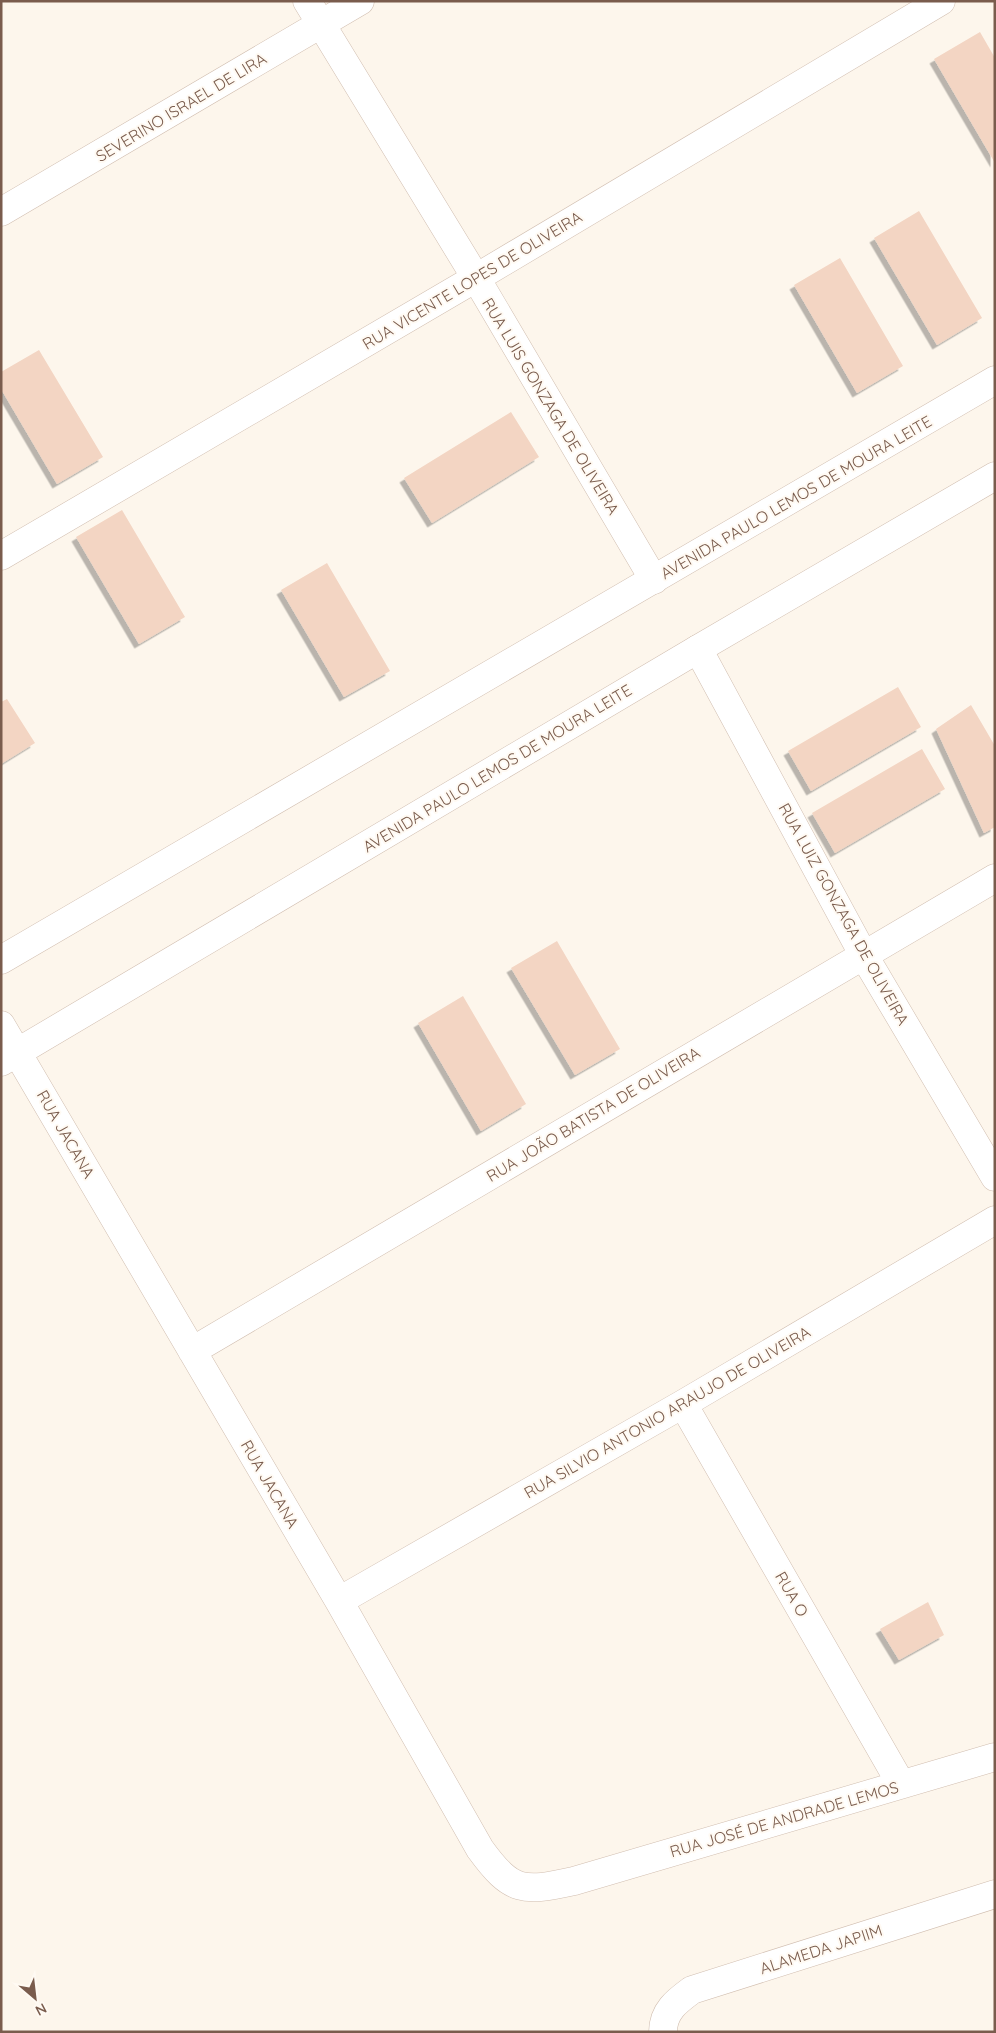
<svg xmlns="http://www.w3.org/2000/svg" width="996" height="2033" viewBox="0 0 996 2033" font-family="Quicksand,sans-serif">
	<defs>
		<filter id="shadow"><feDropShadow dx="-4.5" dy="4.5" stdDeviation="0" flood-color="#0004"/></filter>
	</defs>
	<rect width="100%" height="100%" fill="#fdf6ec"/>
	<path fill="#f3d5c3" filter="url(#shadow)" d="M 980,32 L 995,58 L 995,163 L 934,59 Z
		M 919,211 L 982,318 L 937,345 L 874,238 Z
		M 840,258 L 903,366 L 857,393 L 794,285 Z
		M 39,350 L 103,457 L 57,484 L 1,389 L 1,372 Z
		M 511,412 L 539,457 L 432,523 L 404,478 Z
		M 122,510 L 185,617 L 139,644 L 76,537 Z
		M 327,563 L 390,671 L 344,697 L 281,590 Z
		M 898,687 L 921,727 L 811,791 L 788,751 Z
		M 7,699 L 35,743 L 1,764 L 1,702 Z
		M 971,705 L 995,746 L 995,827 L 984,833 L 936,729 Z
		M 922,749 L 945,789 L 835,853 L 812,813 Z
		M 557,941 L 620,1049 L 575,1075 L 511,968 Z
		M 463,996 L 526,1104 L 481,1131 L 418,1023 Z
		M 928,1602 L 944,1635 L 899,1660 L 880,1629 Z"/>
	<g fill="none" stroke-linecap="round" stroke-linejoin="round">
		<g stroke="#d1beb0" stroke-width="29">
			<path id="minor" d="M 307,1 L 476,278 L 654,580
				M 1,212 L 360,1
				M 1,556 L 476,278 L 941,1
				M 698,649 L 863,954 L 995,1177
				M 1,1025 L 339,1601 L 480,1849 C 512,1893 523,1892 574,1881 L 995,1757
				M 192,1351 L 995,878
				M 683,1404 L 901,1784
				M 339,1601 L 683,1404 L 995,1220
				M 663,2032 C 663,2011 677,2001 692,1990 L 995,1894"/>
		</g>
		<g stroke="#d1beb0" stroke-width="29">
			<path id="tertiary" d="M 1,960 L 995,380
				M 1,1062 L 698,649 L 995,476"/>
		</g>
		<use href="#minor" stroke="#fff" stroke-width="28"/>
		<use href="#tertiary" stroke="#fff" stroke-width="28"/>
	</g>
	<g text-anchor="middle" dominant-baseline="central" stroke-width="4" stroke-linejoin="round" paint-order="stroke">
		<g font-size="16" fill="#7a5c4d" stroke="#fffaf3">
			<text transform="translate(181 107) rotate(-31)">SEVERINO ISRAEL DE LIRA</text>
			<text transform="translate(472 280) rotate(-31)">RUA VICENTE LOPES DE OLIVEIRA</text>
			<text transform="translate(551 406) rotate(59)">RUA LUIS GONZAGA DE OLIVEIRA</text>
			<text transform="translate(796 497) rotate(-30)">AVENIDA PAULO LEMOS DE MOURA LEITE</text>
			<text transform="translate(497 768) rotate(-31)">AVENIDA PAULO LEMOS DE MOURA LEITE</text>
			<text transform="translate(844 914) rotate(61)">RUA LUIZ GONZAGA DE OLIVEIRA</text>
			<text transform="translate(593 1114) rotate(-31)">RUA JOÃO BATISTA DE OLIVEIRA</text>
			<text transform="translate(66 1134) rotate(60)">RUA JACANA</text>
			<text transform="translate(667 1412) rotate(-30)">RUA SILVIO ANTONIO ARAUJO DE OLIVEIRA</text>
			<text transform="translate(270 1484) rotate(60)">RUA JACANA</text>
			<text transform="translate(792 1594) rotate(60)">RUA O</text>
			<text transform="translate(784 1819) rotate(-16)">RUA JOSÉ DE ANDRADE LEMOS</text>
			<text transform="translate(821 1949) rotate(-18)">ALAMEDA JAPIIM</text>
		</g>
	</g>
	<rect width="996" height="2033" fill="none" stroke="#7a5c4d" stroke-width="5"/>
	<g transform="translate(35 1998) rotate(152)" stroke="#fffaf3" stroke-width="4" paint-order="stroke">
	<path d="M0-4L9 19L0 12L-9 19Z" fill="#7a5c4d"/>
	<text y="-8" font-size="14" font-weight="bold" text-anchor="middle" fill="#7a5c4d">N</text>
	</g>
</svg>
